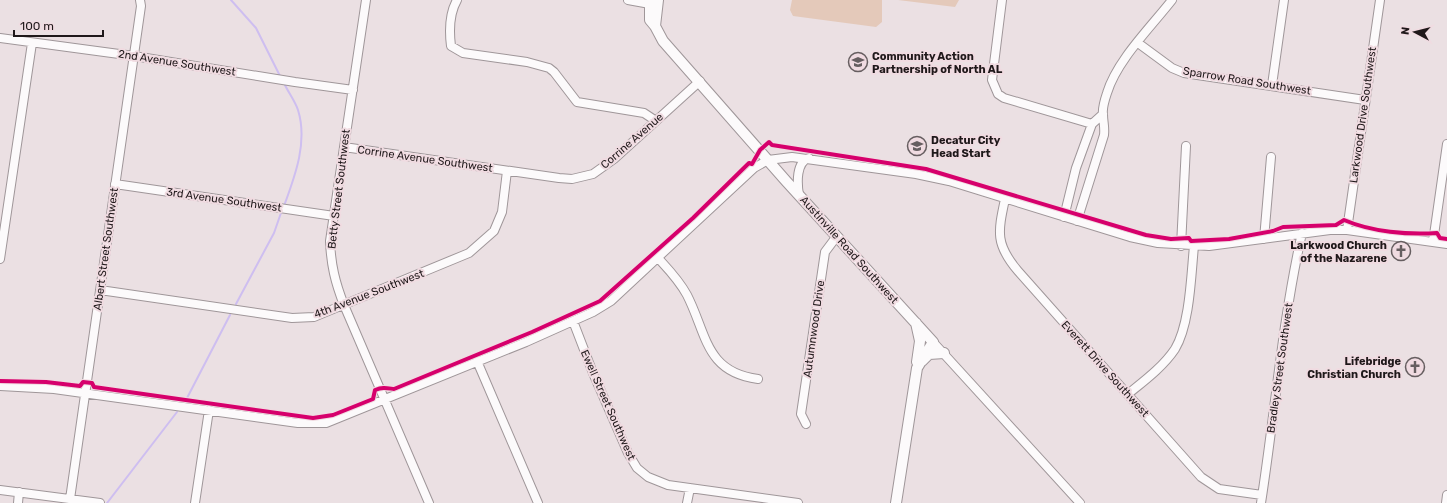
<svg xmlns="http://www.w3.org/2000/svg" width="1447" height="503" viewBox="0 0 1447 503" font-family="Rubik,sans-serif">
	<rect width="100%" height="100%" fill="#ebe0e3"/>
	<path fill="#e4c9ba" d="M 792,0 L 882,0 L 882,22 L 876,27 L 793,16 L 790,10 Z
		M 898,0 L 959,0 L 955,7 Z"/>
	<g fill="none" stroke-linecap="round" stroke-linejoin="round">
		<path stroke="#cebef0" stroke-width="2" d="M 231,0 L 256,28 L 281,78
			M 284,206 C 295,176 308,142 298,110 C 295,101 288,92 284,83
			M 236,304 L 274,233 L 282,210
			M 186,400 L 230,315
			M 107,503 L 177,412"/>
		<g stroke="#9f9699" stroke-width="10">
			<path id="minor" d="M 366,0 L 330,241 C 331,265 335,282 344,305 L 429,503
				M 457,0 C 449,14 449,30 451,46 L 463,53 L 527,62 L 549,68 L 554,72 L 577,102 L 644,113 L 656,121
				M 628,0 L 650,4
				M 1002,0 L 992,80 L 998,94 L 1004,98 L 1092,124
				M 0,38 L 134,56 L 295,82 L 353,90
				M 1138,43 L 1172,68 L 1184,73 L 1365,100
				M 1272,85 L 1284,0
				M 344,147 L 559,178 L 572,179 L 593,174 L 614,159 L 700,81
				M 115,184 L 334,216
				M 799,195 C 797,183 796,162 809,158
				M 1005,199 C 998,232 995,244 1018,271 L 1201,477 L 1219,489 L 1262,495
				M 1064,217 L 1076,168 L 1092,124 L 1103,114
				M 1077,221 L 1104,135 C 1105,127 1103,122 1103,114 C 1102,108 1105,99 1107,93 C 1117,60 1151,27 1172,0
				M 1347,230 L 1380,0
				M 1264,239 L 1271,157
				M 1433,242 L 1447,144
				M 1181,246 L 1186,146
				M 658,258 C 669,270 679,280 687,295 C 707,334 705,372 758,379
				M 0,259 L 32,43
				M 100,290 L 292,318 L 314,317 L 469,253 L 494,231 L 502,212 L 507,171
				M 573,321 L 593,373 L 628,453 L 637,468 L 648,477 L 668,485 L 798,503
				M 933,342 L 1080,503
				M 477,361 L 538,503
				M 0,386 L 54,389 L 298,423 L 326,423 L 526,342 L 593,312 L 611,301 L 754,168 L 768,160 L 792,157 L 916,174 L 949,181 L 1130,237 L 1158,243 L 1209,246 L 1330,230 L 1347,230 L 1447,244
				M 1128,394 C 1144,381 1163,367 1175,349 C 1190,324 1191,276 1194,246
				M 806,424 L 801,414 L 825,252 L 837,236
				M 0,490 L 100,503
				M 70,499 L 141,6 L 140,0
				M 18,503 L 19,492
				M 195,503 L 209,410
				M 687,503 L 690,488
				M 1261,503 C 1275,413 1282,322 1302,233
				M 1446,503 L 1447,495"/>
		</g>
		<g stroke="#9f9699" stroke-width="12">
			<path id="major" d="M 650,0 L 650,20 L 655,26 L 663,41 L 786,181 L 933,342 L 917,368 L 896,503
				M 655,26 L 658,0
				M 916,323 L 920,341 L 917,362
				M 922,361 L 929,354 L 944,353"/>
		</g>
		<use href="#minor" stroke="#fcfafb" stroke-width="8"/>
		<use href="#major" stroke="#fcfafb" stroke-width="10"/>
		<g stroke="#f0dbe1" stroke-width="6">
			<path id="cycleway" d="M 0,381 L 46,382 L 80,386 L 83,382 L 92,383 L 94,387 L 313,418 L 333,415 L 373,399 L 375,390 C 383,387 386,388 394,389 L 532,332 L 600,301 L 693,218 L 749,163 L 752,164 L 760,150 L 769,142 L 772,145 L 926,169 L 1146,235 L 1171,239 L 1189,238 L 1191,241 L 1229,239 L 1273,231 L 1283,227 L 1336,225 L 1344,220 C 1372,232 1408,235 1437,233 L 1440,238 L 1447,239"/>
		</g>
		<use href="#cycleway" stroke="#d6006c" stroke-width="4"/>
	</g>
	<defs>
		<g id="school-ring" transform="scale(1)"><circle r="9.5" fill="#f0dbe1" stroke="#665e60" stroke-width="1.5"/><path d="M0-5L7-2L0 1L-7-2ZM-4 1L0 2.5L4 1V4Q0 6-4 4Z" fill="#665e60"/></g>
		<g id="church-ring" transform="scale(1)"><circle r="9.5" fill="#f0dbe1" stroke="#665e60" stroke-width="1.5"/><path d="M-1.2-6h2.4v3.5h3.3v2.4h-3.3V6h-2.4V-.1h-3.3v-2.4h3.3Z" fill="#665e60"/></g>
	</defs>
	<g fill-rule="evenodd">
		<use href="#school-ring" x="858" y="62"/>
		<use href="#school-ring" x="917" y="146"/>
		<use href="#church-ring" x="1401" y="251"/>
		<use href="#church-ring" x="1415" y="367"/>
	</g>
	<g text-anchor="middle" dominant-baseline="central" stroke-width="4" stroke-linejoin="round" paint-order="stroke">
		<g font-size="11" font-weight="bold" fill="#1f181a" stroke="#f0dbe1" text-anchor="start">
			<text x="872" y="56">Community Action<tspan x="872" dy="13">Partnership of North AL</tspan></text>
			<text x="931" y="140">Decatur City<tspan x="931" dy="13">Head Start</tspan></text>
			<text x="1387" y="245" text-anchor="end">Larkwood Church<tspan x="1387" dy="13">of the Nazarene</tspan></text>
			<text x="1401" y="361" text-anchor="end">Lifebridge<tspan x="1401" dy="13">Christian Church</tspan></text>
		</g>
		<g font-size="11" fill="#1f181a" stroke="#f0dbe1">
			<text transform="translate(177 63) rotate(9)">2nd Avenue Southwest</text>
			<text transform="translate(1247 81) rotate(9)">Sparrow Road Southwest</text>
			<text transform="translate(1363 115) rotate(-82)">Larkwood Drive Southwest</text>
			<text transform="translate(632 141) rotate(-41)">Corrine Avenue</text>
			<text transform="translate(425 159) rotate(8)">Corrine Avenue Southwest</text>
			<text transform="translate(339 189) rotate(-83)">Betty Street Southwest</text>
			<text transform="translate(224 200) rotate(8)">3rd Avenue Southwest</text>
			<text transform="translate(106 249) rotate(-82)">Albert Street Southwest</text>
			<text transform="translate(849 250) rotate(48)">Austinville Road Southwest</text>
			<text transform="translate(369 294) rotate(-21)">4th Avenue Southwest</text>
			<text transform="translate(814 329) rotate(-82)">Autumnwood Drive</text>
			<text transform="translate(1280 368) rotate(-82)">Bradley Street Southwest</text>
			<text transform="translate(1105 369) rotate(48)">Everett Drive Southwest</text>
			<text transform="translate(608 405) rotate(66)">Ewell Street Southwest</text>
		</g>
	</g>
	<g transform="translate(1415 32) rotate(277)" stroke="#f0dbe1" stroke-width="3" paint-order="stroke">
	<path d="M0-3L7 15L0 10L-7 15Z" fill="#1f181a"/>
	<text y="-6" font-size="11" font-weight="bold" text-anchor="middle" fill="#1f181a">N</text>
	</g>
	<path d="M14 30v6h89v-6" fill="none" stroke="#1f181a" stroke-width="2"/>
	<text x="20" y="30" font-size="12" fill="#1f181a" stroke="#f0dbe1" stroke-width="3" paint-order="stroke">100 m</text>
</svg>
